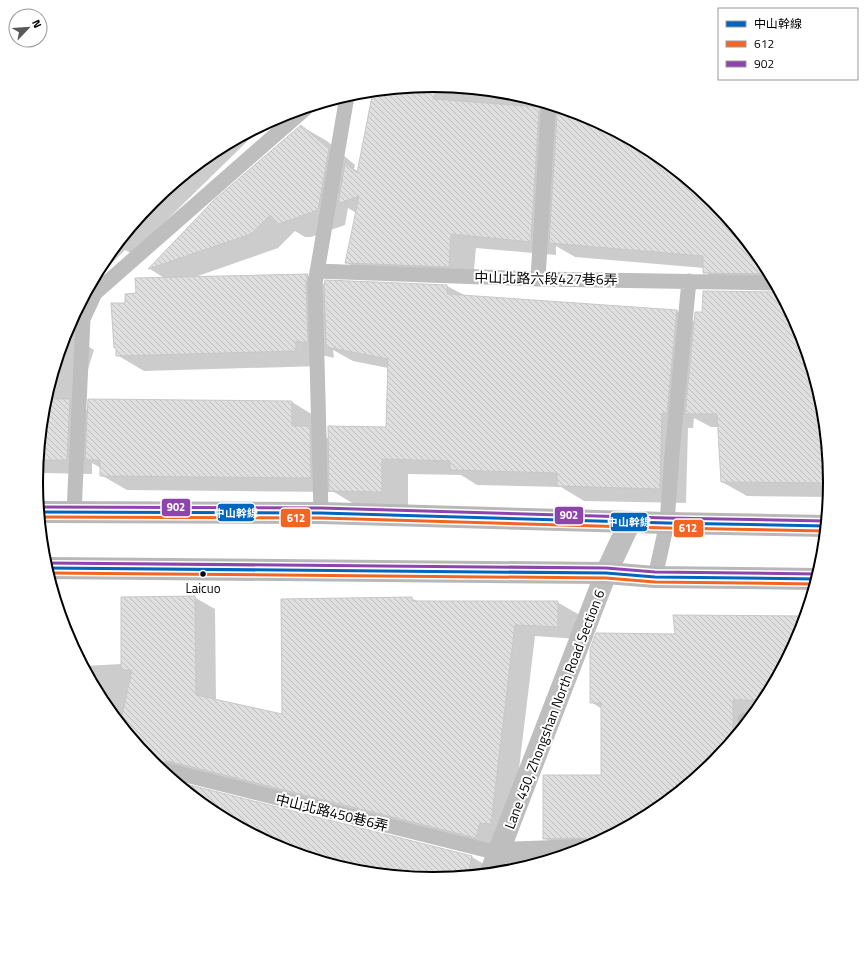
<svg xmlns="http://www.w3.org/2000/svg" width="866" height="965" viewBox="0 0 866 965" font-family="'Titillium Web','Noto Sans TC',sans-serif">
	<defs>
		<pattern id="building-back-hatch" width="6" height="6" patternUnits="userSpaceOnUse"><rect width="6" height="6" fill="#dfdfdf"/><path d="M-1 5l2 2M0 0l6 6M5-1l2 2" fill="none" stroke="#bebebe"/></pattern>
	</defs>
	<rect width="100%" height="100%" fill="#fff"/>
	<path fill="#0003" d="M 433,86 L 511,93 L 585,116 L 654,153 L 714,202 L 763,262 L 777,287 L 729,286 L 704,272 L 704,268 L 575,257 L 556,246 L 556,255 L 476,248 L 473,280 L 371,277 L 346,262 L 356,213 L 348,208 L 345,225 L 311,237 L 305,237 L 295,231 L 278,248 L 195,277 L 307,275 L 325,285 L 326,281 L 447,286 L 466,296 L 677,311 L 695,322 L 800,331 L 822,405 L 830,483 L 829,497 L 747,496 L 722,482 L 718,427 L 711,427 L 694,418 L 693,428 L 688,428 L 686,503 L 584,501 L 561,487 L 477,485 L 461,475 L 408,474 L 408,507 L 357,506 L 334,492 L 127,490 L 101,475 L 101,468 L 92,463 L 92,474 L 44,473 L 37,469 L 44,405 L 66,330 L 74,315 L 83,321 L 83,343 L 94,350 L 83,385 L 83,408 L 89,411 L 292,402 L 318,418 L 318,432 L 329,439 L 387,428 L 388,368 L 353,361 L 333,350 L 334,358 L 322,355 L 322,366 L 144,371 L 117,355 L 117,349 L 115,348 L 126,304 L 137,294 L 166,279 L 150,269 L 215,201 L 301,126 L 327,141 L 355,165 L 354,169 L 358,171 L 374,91 Z
		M 265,124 L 132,254 L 125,250 L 92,283 L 103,262 L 152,202 L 213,152 Z
		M 194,597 L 215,609 L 216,700 L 283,716 L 411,598 L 419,602 L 557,602 L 578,614 L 578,639 L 535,636 L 511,835 L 497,849 L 177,780 L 178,783 L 472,857 L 492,869 L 491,874 L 433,879 L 355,872 L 281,849 L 212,812 L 152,763 L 103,703 L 83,666 L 122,664 Z
		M 675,616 L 805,617 L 800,635 L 763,703 L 714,763 L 653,813 L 585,849 L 566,851 L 544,838 L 602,776 L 602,709 L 591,702 L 676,635 Z"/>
	<path fill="url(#building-back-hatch)" stroke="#c7c7c7" d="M 433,86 L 438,86 L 433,99 L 541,107 L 539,111 L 531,242 L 451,234 L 449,267 L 345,263 L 359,196 L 338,204 L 345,163 L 357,173 L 373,91 Z
		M 556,108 L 562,109 L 585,116 L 654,153 L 714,202 L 763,262 L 770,274 L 703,273 L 703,256 L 549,243 L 557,113 Z
		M 301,125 L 329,149 L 318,210 L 279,224 L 270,215 L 251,234 L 148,269 L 214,200 Z
		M 308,274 L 306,284 L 308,343 L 296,341 L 296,351 L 116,356 L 116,348 L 114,348 L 111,303 L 125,303 L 125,294 L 136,293 L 135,278 Z
		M 325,280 L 447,285 L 447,294 L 677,310 L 667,413 L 662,413 L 660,489 L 557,486 L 557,473 L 450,470 L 450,461 L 382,459 L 382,492 L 329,491 L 328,426 L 386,427 L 388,359 L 326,347 L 324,285 Z
		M 703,291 L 775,292 L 779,291 L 800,331 L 822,405 L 830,483 L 721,482 L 717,414 L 685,414 L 695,312 L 702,312 Z
		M 45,399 L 70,399 L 67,460 L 38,460 L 44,405 Z
		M 88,399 L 292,401 L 292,426 L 310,426 L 311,478 L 100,476 L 100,460 L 85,460 Z
		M 195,596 L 196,695 L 282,714 L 281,599 L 412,597 L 412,601 L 558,601 L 558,627 L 515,625 L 491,824 L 480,823 L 476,838 L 168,761 L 163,762 L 160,764 L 157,767 L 152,763 L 120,724 L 132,670 L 121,670 L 121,597 Z
		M 673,615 L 805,616 L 800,635 L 764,700 L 733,700 L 733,740 L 714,763 L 653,813 L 593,845 L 588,839 L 582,838 L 543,839 L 543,775 L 601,775 L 601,703 L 590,703 L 590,649 L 596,633 L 675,634 Z
		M 174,781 L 472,856 L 468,876 L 433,880 L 355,872 L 281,849 L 212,812 Z"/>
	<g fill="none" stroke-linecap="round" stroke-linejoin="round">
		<path stroke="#bebebe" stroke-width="15" d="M 317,271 L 538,279 L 775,283
			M 538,279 L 548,112
			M 74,513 L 83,319 L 95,293 L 306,108
			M 321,513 L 315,284 L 347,96
			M 655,577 L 667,523 L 672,454 L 689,281
			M 745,720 L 745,725
			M 166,770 L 498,853"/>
		<path stroke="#bebebe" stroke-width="22" d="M 498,853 L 582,850
			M 490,874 L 606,573 L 630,522"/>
		<path stroke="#b8b8b8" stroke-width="22" d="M 39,512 L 321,513 L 667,523 L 826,526
			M 46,568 L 606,573 L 655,577 L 817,579"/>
		<g stroke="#fff" stroke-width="6">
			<path id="bus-1" d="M 39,512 L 321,513 L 667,523 L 826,526
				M 46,568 L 606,573 L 655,577 L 817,579"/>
		</g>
		<g stroke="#fff" stroke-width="6">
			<path id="bus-2" d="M 39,517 L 321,518 L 667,528 L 825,531
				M 48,573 L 606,578 L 655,582 L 815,584"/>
		</g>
		<g stroke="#fff" stroke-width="6">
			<path id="bus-3" d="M 39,507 L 321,508 L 667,518 L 826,521
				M 46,563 L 606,568 L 655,572 L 817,574"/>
		</g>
		<use href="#bus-1" stroke="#0065bd" stroke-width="3"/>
		<use href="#bus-2" stroke="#f26522" stroke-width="3"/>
		<use href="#bus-3" stroke="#8e44ad" stroke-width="3"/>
	</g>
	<circle fill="#000" stroke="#fff" stroke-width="1.5" cx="203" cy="574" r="3.5"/>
	<g text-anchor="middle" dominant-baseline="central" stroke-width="4" stroke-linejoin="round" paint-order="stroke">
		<g font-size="13" fill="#000" stroke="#fff">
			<text x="203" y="588">Laicuo</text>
		</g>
		<g font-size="14" fill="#000" stroke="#fff">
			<text transform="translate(546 278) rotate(1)">中山北路六段427巷6弄</text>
			<text transform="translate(554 709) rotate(-69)">Lane 450, Zhongshan North Road Section 6</text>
			<text transform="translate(332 812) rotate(14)">中山北路450巷6弄</text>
		</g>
	</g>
	<path d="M0 0H866V965H0ZM43 482a390 390 0 1 1 780 0a390 390 0 1 1-780 0Z" fill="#fff" fill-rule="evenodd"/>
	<path fill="none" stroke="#000" stroke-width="2" d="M43 482a390 390 0 1 1 780 0a390 390 0 1 1-780 0Z"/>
	<g stroke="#fff" stroke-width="1.5">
		<rect x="161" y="498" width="30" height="19" rx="4" fill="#8e44ad"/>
		<rect x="217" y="503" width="38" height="19" rx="4" fill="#0065bd"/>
		<rect x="554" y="506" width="30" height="19" rx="4" fill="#8e44ad"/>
		<rect x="280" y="508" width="31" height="20" rx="4" fill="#f26522"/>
		<rect x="610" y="512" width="38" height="20" rx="4" fill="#0065bd"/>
		<rect x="673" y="519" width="31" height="19" rx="4" fill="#f26522"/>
	</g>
	<g font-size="11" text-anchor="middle" font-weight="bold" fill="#fff">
		<text x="176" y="511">902</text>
		<text x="236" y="517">中山幹線</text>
		<text x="569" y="519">902</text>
		<text x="296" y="522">612</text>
		<text x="629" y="526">中山幹線</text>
		<text x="688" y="532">612</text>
	</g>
	<rect x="718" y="8" width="140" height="72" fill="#ffffff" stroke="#999999"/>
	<rect x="726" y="21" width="20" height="6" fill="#0065bd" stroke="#999999"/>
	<text x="754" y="28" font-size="12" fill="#000000">中山幹線</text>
	<rect x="726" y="41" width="20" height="6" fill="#f26522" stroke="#999999"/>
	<text x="754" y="48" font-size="12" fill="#000000">612</text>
	<rect x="726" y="61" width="20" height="6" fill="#8e44ad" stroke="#999999"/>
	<text x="754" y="68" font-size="12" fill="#000000">902</text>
	<g transform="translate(28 28) rotate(65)"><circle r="19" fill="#ffffff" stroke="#999999"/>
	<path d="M0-3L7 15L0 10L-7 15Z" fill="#595959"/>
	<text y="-6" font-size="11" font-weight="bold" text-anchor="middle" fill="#000000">N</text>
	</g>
</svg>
